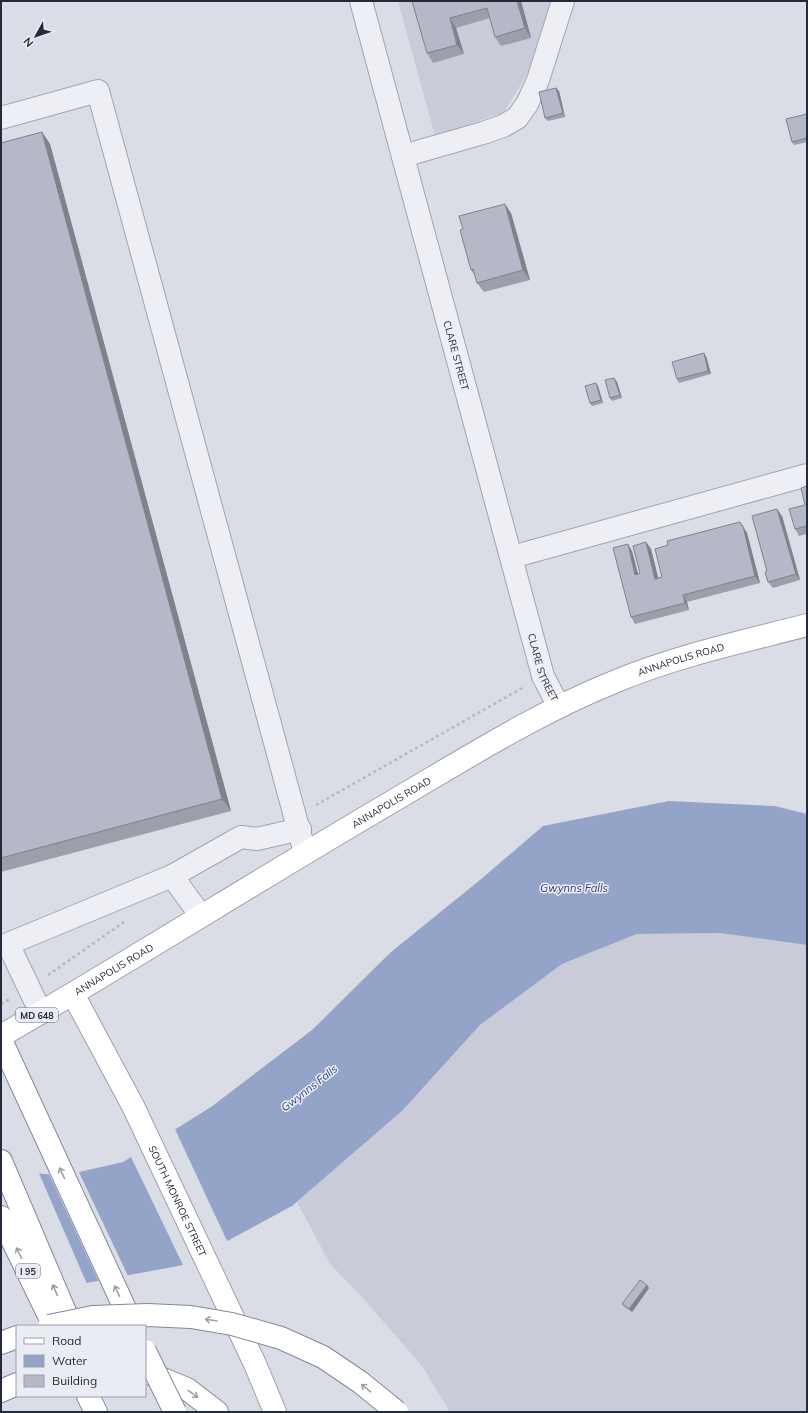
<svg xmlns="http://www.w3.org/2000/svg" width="808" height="1413" viewBox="0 0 808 1413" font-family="Mulish,sans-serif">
	<rect width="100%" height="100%" fill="#dbdde6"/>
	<path fill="#c9ccd8" d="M 398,1 L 552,1 L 527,74 L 504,112 L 435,136 Z
		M 720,933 L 807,945 L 807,1412 L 450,1412 L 422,1366 L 362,1297 L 330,1264 L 297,1202 L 402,1111 L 480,1025 L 562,964 L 637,934 Z"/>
	<path fill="#94a4c8" d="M 669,801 L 775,806 L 807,814 L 807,945 L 720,933 L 637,934 L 562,964 L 480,1025 L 402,1111 L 292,1206 L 183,1265 L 1,1299 L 1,1169 L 62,1176 L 123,1162 L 211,1107 L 312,1030 L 391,952 L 480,880 L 543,826 Z"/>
	<path fill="#dbdde6" d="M 174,1127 L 228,1243 L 184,1267 L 130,1155 Z
		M 1,1167 L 38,1171 L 87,1284 L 1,1301 Z
		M 78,1170 L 128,1276 L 99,1282 L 48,1172 L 62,1174 Z"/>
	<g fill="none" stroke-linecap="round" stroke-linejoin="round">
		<g stroke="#a1a3b0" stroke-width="24">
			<g id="minor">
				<path id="s1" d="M 361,1 L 543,676 L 559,707"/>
				<path d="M 1,118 L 98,91 L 305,853"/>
				<path d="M 403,156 L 483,133 L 503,126 L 517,118 L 527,104 L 538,80 L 563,1"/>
				<path d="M 512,557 L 807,475"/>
				<path d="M 172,876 L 241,837 L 257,839 L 300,829"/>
				<path d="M 41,1013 L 8,944 L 172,876 L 201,916"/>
			</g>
		</g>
		<g stroke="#9a9fb2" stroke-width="24">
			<g id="major">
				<path id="s2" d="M 73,994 L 133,1106 L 255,1364 L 275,1412"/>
				<path id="s3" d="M 1,1036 C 133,959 262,878 393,801 C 465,759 537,713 614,682 C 676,656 742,642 807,625"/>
			</g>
		</g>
		<g stroke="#82889d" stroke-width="24">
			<path id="highway" d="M 1,1040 L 133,1326
				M 1,1161 L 71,1326
				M 1,1217 L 54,1326
				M 1,1343 L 17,1337
				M 146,1372 L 187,1389 L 217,1412
				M 1,1391 L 17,1384
				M 88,1396 L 96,1412"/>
		</g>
		<path stroke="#b6b8c0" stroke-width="2.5" stroke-dasharray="3 3" stroke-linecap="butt" d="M 316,805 L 524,687
			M 48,975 L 124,922
			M 1,1004 L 10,999"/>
		<use href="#minor" stroke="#eeeff4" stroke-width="22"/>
		<use href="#major" stroke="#fff" stroke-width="22"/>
		<use href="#highway" stroke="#fff" stroke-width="22"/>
		<g stroke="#82889d" stroke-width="24" stroke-linecap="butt">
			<path id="highway-bridge" d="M 49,1326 L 93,1317 L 147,1315 L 191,1317 L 232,1324 L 281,1338 L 323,1357 L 360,1382 L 397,1412
				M 145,1351 L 175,1412"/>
		</g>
		<use href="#highway-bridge" stroke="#fff" stroke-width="22"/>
	</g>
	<path fill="#9c9eaa" d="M 412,1 L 521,1 L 531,38 L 501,46 L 495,37 L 490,18 L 456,28 L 464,54 L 433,63 L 427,53 Z
		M 556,88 L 559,91 L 565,117 L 548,121 L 545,118 Z
		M 807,114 L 807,142 L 794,145 L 792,142 Z
		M 42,132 L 50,144 L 231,811 L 1,872 L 1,143 Z
		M 511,213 L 530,280 L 484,292 L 477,283 L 476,277 L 471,270 Z
		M 706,356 L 711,374 L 679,383 L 677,379 Z
		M 614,378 L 617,382 L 622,398 L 612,401 L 610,398 Z
		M 598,386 L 603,403 L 592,406 L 590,403 Z
		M 807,486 L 807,534 L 799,536 L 795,529 L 805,505 Z
		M 782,516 L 800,580 L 773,588 L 768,582 L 767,571 Z
		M 745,529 L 747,533 L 760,583 L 687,602 L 689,610 L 635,624 L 631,617 L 632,551 L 638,574 L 640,573 L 646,542 L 651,549 L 658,578 L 662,577 Z
		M 649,1288 L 632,1312 L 625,1307 L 622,1304 Z"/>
	<path fill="#7f818b" d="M 517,1 L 521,1 L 531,38 L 525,28 Z
		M 450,18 L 456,28 L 464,54 L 457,45 Z
		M 556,88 L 559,91 L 565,117 L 563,113 Z
		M 42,132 L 50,144 L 231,811 L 222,799 Z
		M 505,204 L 511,213 L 530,280 L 523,270 Z
		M 704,353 L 706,356 L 711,374 L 708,371 Z
		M 614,378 L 617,382 L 622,398 L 620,395 Z
		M 596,383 L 598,386 L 603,403 L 601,400 Z
		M 777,509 L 782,516 L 800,580 L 796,574 Z
		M 740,522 L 747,533 L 760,583 L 755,576 Z
		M 646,542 L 651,549 L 660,585 L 655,579 Z
		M 628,544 L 632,551 L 640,581 L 635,575 Z
		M 683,595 L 687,602 L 689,610 L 685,603 Z
		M 647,1285 L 649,1288 L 632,1312 L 629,1309 Z"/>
	<path fill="#b5b8c6" stroke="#7f818b" d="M 412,1 L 517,1 L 525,28 L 495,37 L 487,8 L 450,18 L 457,45 L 427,53 Z
		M 556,88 L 563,113 L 545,118 L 539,92 Z
		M 807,114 L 807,138 L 792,142 L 786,119 Z
		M 42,132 L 222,799 L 1,858 L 1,143 Z
		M 505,204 L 523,270 L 477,283 L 473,269 L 471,270 L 460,230 L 463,229 L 459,216 Z
		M 704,353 L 708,371 L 677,379 L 672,362 Z
		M 614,378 L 620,395 L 610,398 L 605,380 Z
		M 596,383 L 601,400 L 590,403 L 585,386 Z
		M 807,486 L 807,526 L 795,529 L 789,509 L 805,505 L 801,488 Z
		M 777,509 L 796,574 L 768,582 L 765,572 L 767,571 L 752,516 Z
		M 740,522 L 742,526 L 743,526 L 755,576 L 683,595 L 685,603 L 631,617 L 613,548 L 628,544 L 635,575 L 640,573 L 633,546 L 646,542 L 655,579 L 662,577 L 655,549 L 668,545 L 667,541 Z
		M 640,1280 L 647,1285 L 629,1309 L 622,1304 Z"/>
	<defs><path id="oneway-shaft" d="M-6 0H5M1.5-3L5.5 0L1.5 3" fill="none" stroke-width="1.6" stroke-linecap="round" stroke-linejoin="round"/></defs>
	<g stroke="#9d9fa7">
		<use href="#oneway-shaft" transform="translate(62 1173) rotate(-115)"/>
		<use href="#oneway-shaft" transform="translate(19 1253) rotate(-116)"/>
		<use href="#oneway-shaft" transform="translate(55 1290) rotate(-113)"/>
		<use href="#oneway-shaft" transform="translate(117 1291) rotate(-115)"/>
		<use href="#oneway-shaft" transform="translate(211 1320) rotate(-171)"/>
		<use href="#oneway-shaft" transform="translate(366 1388) rotate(-141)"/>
		<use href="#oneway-shaft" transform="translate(193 1394) rotate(36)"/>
	</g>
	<g text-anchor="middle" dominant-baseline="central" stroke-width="3" stroke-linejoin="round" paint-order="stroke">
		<g fill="#eaecf4" stroke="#606473" stroke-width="1">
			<rect x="16" y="1008" width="42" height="14" rx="3"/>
			<rect x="16" y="1264" width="24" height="14" rx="3"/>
		</g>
		<g font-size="9" font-weight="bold" fill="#25293c">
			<text x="37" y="1015">MD 648</text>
			<text x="28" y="1271">I 95</text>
		</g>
		<g font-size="10" fill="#25293c" stroke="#eaecf4">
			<text stroke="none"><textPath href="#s1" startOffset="367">CLARE STREET</textPath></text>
			<text stroke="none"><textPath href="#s3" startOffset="779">ANNAPOLIS ROAD</textPath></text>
			<text stroke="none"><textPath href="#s1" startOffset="691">CLARE STREET</textPath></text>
			<text stroke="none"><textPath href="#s3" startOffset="455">ANNAPOLIS ROAD</textPath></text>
			<text stroke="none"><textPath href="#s3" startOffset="131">ANNAPOLIS ROAD</textPath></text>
			<text stroke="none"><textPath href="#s2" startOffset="232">SOUTH MONROE STREET</textPath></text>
		</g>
		<g font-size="11" font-style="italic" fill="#2e3f71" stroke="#eaecf4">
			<text x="574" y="888">Gwynns Falls</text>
			<text transform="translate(309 1088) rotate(-38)">Gwynns Falls</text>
		</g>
	</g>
	<rect width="808" height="1413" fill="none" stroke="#25293c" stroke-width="4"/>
	<rect x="16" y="1325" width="130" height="72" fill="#eaecf4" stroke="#9b9eaa"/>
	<rect x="24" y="1338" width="20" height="6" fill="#ffffff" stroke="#9b9eaa"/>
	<text x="52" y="1345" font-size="12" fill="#25293c">Road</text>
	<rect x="24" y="1355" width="20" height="12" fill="#94a4c8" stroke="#9b9eaa"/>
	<text x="52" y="1365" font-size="12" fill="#25293c">Water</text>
	<rect x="24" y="1375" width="20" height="12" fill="#b5b8c6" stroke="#9b9eaa"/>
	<text x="52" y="1385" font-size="12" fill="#25293c">Building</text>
	<g transform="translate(36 36) rotate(230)" stroke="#eaecf4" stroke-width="3" paint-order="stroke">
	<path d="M0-3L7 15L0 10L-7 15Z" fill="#25293c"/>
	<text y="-6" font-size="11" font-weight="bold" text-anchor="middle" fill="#25293c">N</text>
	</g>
</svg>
